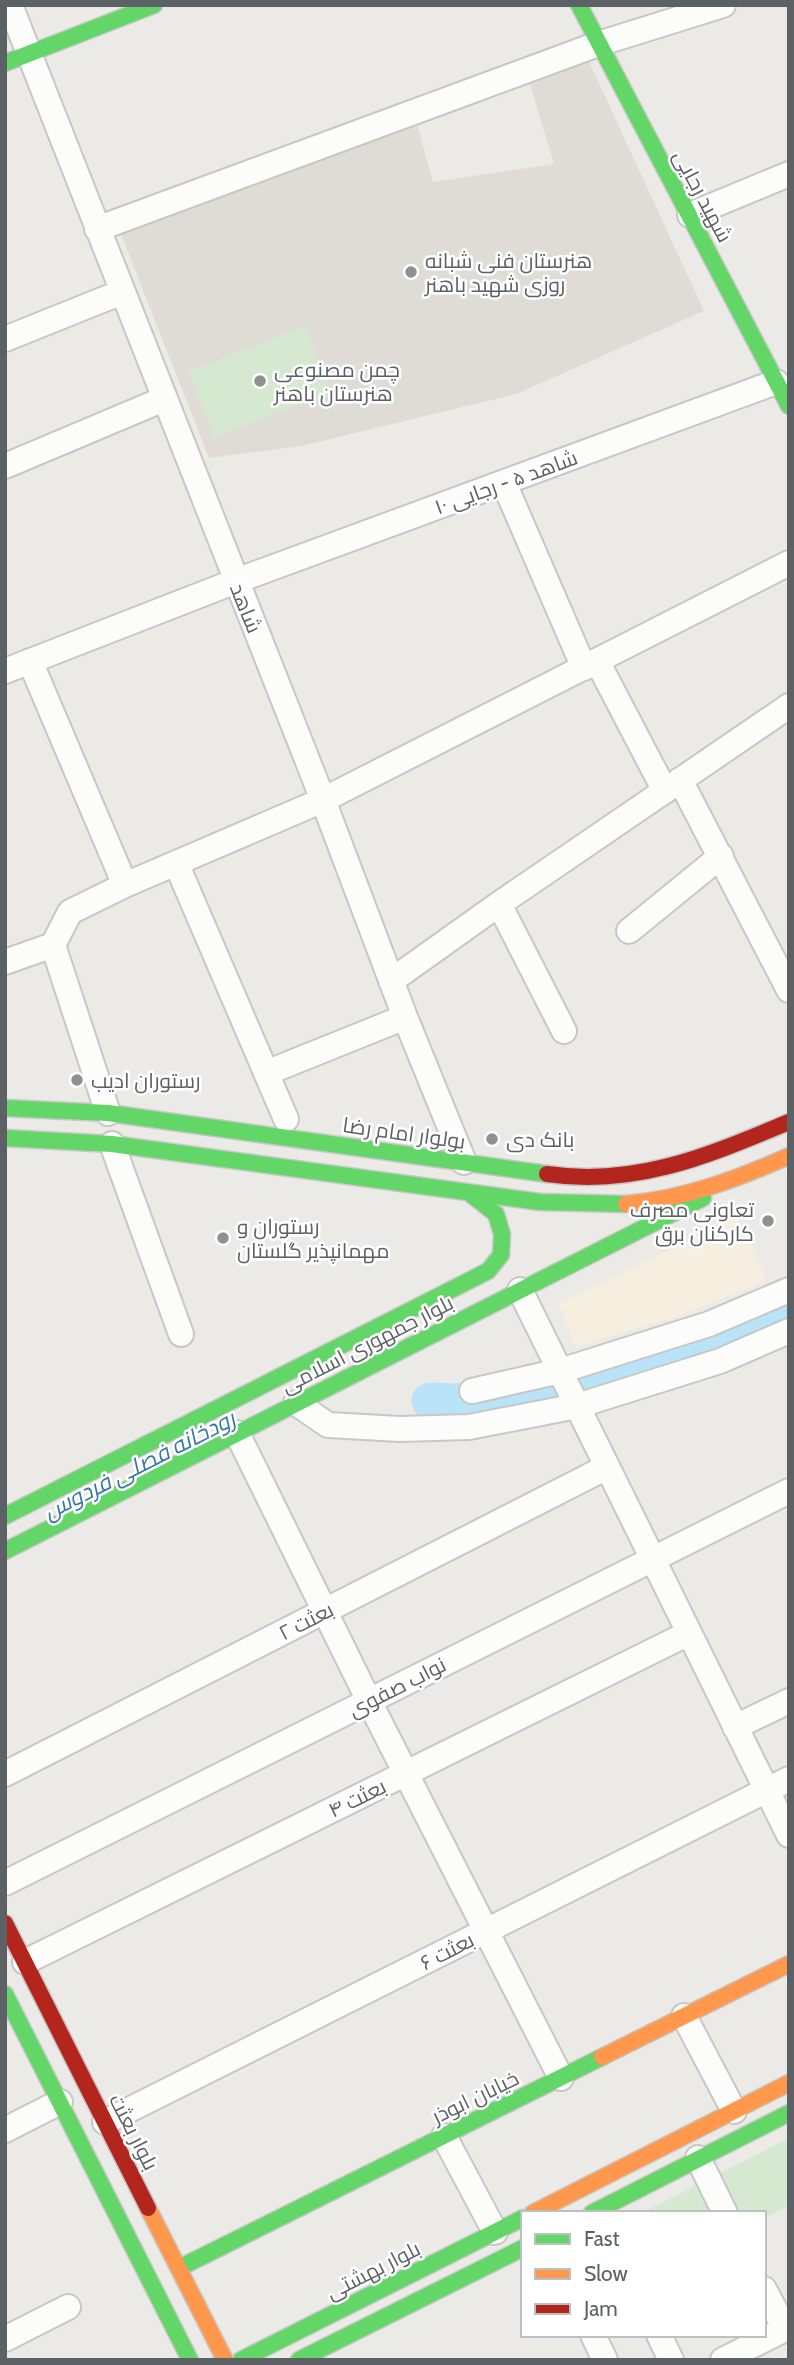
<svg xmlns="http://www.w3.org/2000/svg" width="794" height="2365" viewBox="0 0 794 2365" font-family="Cabin,Cairo,sans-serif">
	<rect width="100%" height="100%" fill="#eceae6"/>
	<path fill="#f6eede" d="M 737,1216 L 767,1280 L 682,1315 L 576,1347 L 559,1304 Z"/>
	<path fill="#dfdcd6" d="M 585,53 L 704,311 L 516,394 L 301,446 L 209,458 L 121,234 L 417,124 L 433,182 L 554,164 L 527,74 Z"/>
	<path fill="#d5e9d0" d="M 305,326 L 331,391 L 215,437 L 189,372 Z
		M 789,2138 L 789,2206 L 764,2218 L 764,2213 L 642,2213 Z"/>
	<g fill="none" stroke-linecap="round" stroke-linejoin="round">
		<path stroke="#b9e4f8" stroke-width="37" d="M 586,1382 C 656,1364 722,1341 789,1314
			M 430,1401 C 475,1404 507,1401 551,1393"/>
		<g stroke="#c7c7c7" stroke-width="28">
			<path id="street" d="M 10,5 L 323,800 L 405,1017 L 464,1162
				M 690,215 L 789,174
				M 97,229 L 598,44 L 723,5
				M 5,339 L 122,292
				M 5,466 L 164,399
				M 504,483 L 584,668
				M 30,661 L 125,885
				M 597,661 L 665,791
				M 5,671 L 236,581 L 776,382
				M 680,780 L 789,990
				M 176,863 L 286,1119
				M 499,904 L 564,1031
				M 629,931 L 721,856
				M 53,945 L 70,912 L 125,885 L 323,800 L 789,563
				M 53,945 L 108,1113
				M 5,962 L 53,945
				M 391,981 L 499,904 L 789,706
				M 266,1073 L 405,1017
				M 112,1144 L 181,1334
				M 520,1290 L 789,1835
				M 472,1391 L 560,1371 L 709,1324 L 789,1290
				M 296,1403 L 328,1425 L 400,1429 L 469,1427 L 577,1406 L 720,1361 L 789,1331
				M 237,1433 L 369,1701 L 561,2078
				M 735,1727 L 789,1701
				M 5,1774 L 607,1467
				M 5,1883 L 789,1491
				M 25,1962 L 689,1633
				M 684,2016 L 734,2111
				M 105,2122 L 789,1779
				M 5,2130 L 60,2102
				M 444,2136 L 495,2232
				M 698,2158 L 725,2213
				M 764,2289 L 785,2329
				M 593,2335 L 605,2360
				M 659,2335 L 671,2360
				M 5,2339 L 68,2307
				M 723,2360 L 789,2327"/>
		</g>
		<g stroke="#c8c8c8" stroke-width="19">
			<path id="fast" d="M 579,5 L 789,406
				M 5,63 L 154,5
				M 5,1108 L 108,1113 L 547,1174
				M 5,1138 L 112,1144 L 540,1202 L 626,1204
				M 5,1516 L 488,1271 L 501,1255 L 502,1234 L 496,1214 L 468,1192
				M 5,1551 L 703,1198
				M 5,1994 L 190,2360
				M 592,2213 L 789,2113
				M 179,2268 L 602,2057
				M 241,2360 L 523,2218
				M 299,2360 L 523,2248"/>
		</g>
		<g stroke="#c8c8c8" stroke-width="19">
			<path id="slow" d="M 626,1204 C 684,1199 737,1179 789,1156
				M 602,2057 L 789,1964
				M 148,2208 L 225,2360
				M 533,2213 L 789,2083"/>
		</g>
		<g stroke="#c8c8c8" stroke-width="19">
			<path id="jam" d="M 547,1174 C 637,1187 709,1155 789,1122
				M 5,1923 L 148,2208"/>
		</g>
		<use href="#street" stroke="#fcfcfb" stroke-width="24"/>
		<use href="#fast" stroke="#63d668" stroke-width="16"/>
		<use href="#slow" stroke="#ff974d" stroke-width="16"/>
		<use href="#jam" stroke="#b3261e" stroke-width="16"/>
	</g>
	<g fill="#8e9192" stroke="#fff" stroke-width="2.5">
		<circle cx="411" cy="272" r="7"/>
		<circle cx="260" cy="381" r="7"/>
		<circle cx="77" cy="1080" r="7"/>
		<circle cx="492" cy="1139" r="7"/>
		<circle cx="768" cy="1221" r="7"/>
		<circle cx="223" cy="1238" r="7"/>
	</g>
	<g text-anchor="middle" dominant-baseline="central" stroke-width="5" stroke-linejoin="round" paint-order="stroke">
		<g font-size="21" fill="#5b6165" stroke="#fff">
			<text transform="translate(703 196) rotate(62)">شهید رجایی</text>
			<text transform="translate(506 482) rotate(-20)">شاهد ۵ - رجایی ۱۰</text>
			<text transform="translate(246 608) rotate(68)">شاهد</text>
			<text transform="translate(404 1133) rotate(8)">بولوار امام رضا</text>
			<text transform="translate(367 1344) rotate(-27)">بلوار جمهوری اسلامی</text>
			<text transform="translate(306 1621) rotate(-27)">بعثت ۲</text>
			<text transform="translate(397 1687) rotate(-27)">نواب صفوی</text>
			<text transform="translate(357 1798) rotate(-26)">بعثت ۴</text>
			<text transform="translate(447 1951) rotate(-27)">بعثت ۶</text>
			<text transform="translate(475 2097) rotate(-26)">خیابان ابوذر</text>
			<text transform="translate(134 2132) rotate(63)">بلوار بعثت</text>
			<text transform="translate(373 2270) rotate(-27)">بلوار بهشتی</text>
		</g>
		<g font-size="21" fill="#5b6165" stroke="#fff" text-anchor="start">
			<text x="425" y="260">هنرستان فنی شبانه‌<tspan x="425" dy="24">روزی شهید باهنر</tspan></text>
			<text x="274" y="369">چمن مصنوعی<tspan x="274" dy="24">هنرستان باهنر</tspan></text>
			<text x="91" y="1080">رستوران ادیب</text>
			<text x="506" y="1139">بانک دی</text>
			<text x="754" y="1209" text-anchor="end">تعاونی مصرف<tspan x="754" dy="24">کارکنان برق</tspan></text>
			<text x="237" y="1226">رستوران و<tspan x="237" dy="24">مهمانپذیر گلستان</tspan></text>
		</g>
		<g font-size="23" font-style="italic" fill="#3578a5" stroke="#fff">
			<text transform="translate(139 1465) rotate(-27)">رودخانه فصلی فردوس</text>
		</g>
	</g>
	<rect width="794" height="2365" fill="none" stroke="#5b6165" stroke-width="14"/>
	<rect x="521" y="2211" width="245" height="126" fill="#ffffff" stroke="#bdc0c1" stroke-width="2"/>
	<rect x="535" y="2234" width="35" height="10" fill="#63d668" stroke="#bdc0c1" stroke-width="2"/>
	<text x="584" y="2246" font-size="21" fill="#5b6165">Fast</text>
	<rect x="535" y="2269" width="35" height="10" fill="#ff974d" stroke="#bdc0c1" stroke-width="2"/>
	<text x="584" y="2281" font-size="21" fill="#5b6165">Slow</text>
	<rect x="535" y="2304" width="35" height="10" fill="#b3261e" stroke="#bdc0c1" stroke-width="2"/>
	<text x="584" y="2316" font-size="21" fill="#5b6165">Jam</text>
</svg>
